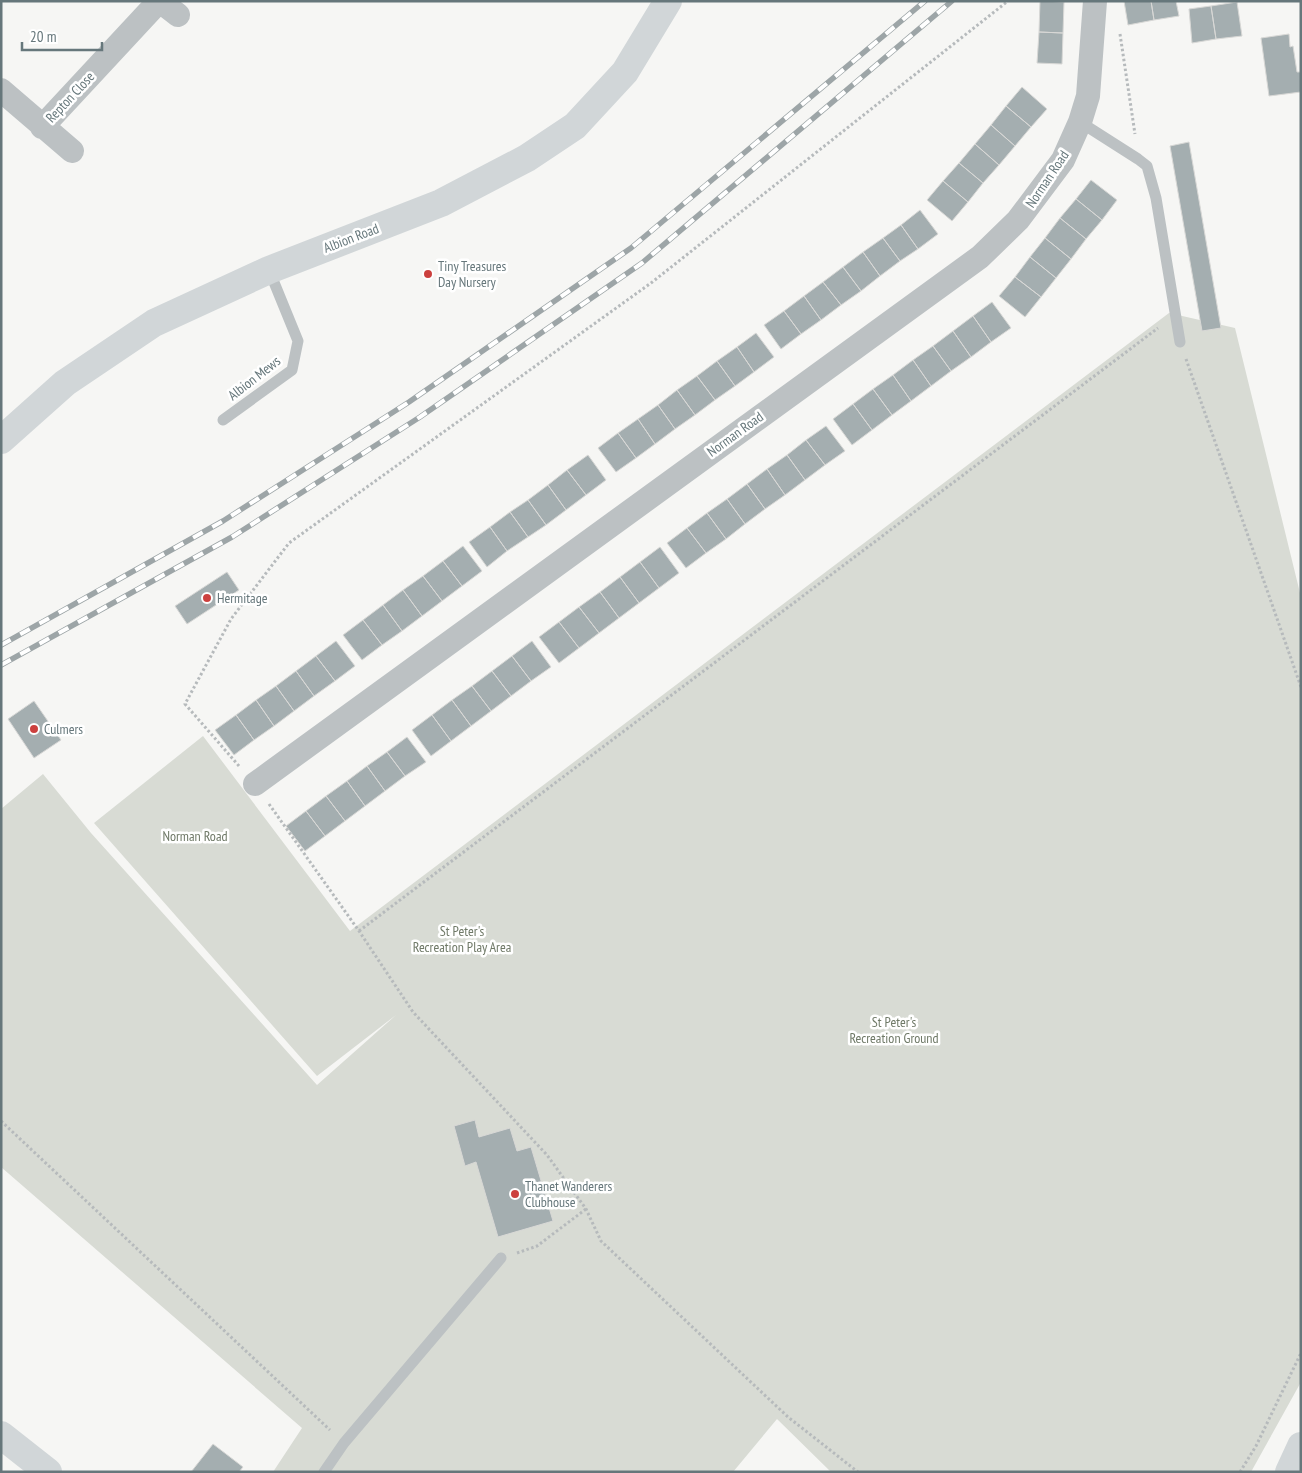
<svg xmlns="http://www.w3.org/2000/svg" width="1302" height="1473" viewBox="0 0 1302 1473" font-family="'PT Sans Narrow',sans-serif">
	<rect width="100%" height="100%" fill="#f6f6f4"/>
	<path fill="#d8dbd4" d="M 1169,313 L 1235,328 L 1301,597 L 1301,1382 L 1251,1472 L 831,1472 L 777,1419 L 733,1472 L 273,1472 L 302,1428 L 1,1167 L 1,809 L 43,774 L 91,833 L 317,1085 L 396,1015 L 317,1076 L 94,823 L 203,736 L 350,931 Z"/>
	<path fill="#a4aeb0" stroke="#d8d8d6" d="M 1040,1 L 1064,2 L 1063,33 L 1039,32 Z
		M 1124,1 L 1151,1 L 1154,20 L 1128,25 Z
		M 1151,1 L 1176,1 L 1179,16 L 1154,20 Z
		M 1237,2 L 1242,36 L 1216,39 L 1211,6 Z
		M 1211,6 L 1216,39 L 1192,43 L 1189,9 Z
		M 1039,32 L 1063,33 L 1062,64 L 1037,63 Z
		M 1289,34 L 1290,47 L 1293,46 L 1297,72 L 1301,72 L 1301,92 L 1269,96 L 1261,38 Z
		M 1022,87 L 1047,109 L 1031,127 L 1006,106 Z
		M 1006,106 L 1031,127 L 1015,146 L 991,125 Z
		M 991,125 L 1015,146 L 999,165 L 975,144 Z
		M 1189,142 L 1221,328 L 1202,331 L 1170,146 Z
		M 975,144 L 999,165 L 983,183 L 959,163 Z
		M 959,163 L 983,183 L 968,202 L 943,181 Z
		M 1091,180 L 1117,200 L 1102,220 L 1076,199 Z
		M 943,181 L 968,202 L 952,221 L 927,200 Z
		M 1076,199 L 1102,220 L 1086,239 L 1060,218 Z
		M 920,210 L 938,234 L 918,249 L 901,225 Z
		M 1060,218 L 1086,239 L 1071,259 L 1045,238 Z
		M 901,225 L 918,249 L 900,261 L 883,238 Z
		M 883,238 L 900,261 L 880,276 L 863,252 Z
		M 1045,238 L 1071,259 L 1056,278 L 1030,257 Z
		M 863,252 L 880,276 L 861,291 L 843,267 Z
		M 1030,257 L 1056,278 L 1041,297 L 1015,277 Z
		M 843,267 L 861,291 L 841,305 L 823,282 Z
		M 1015,277 L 1041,297 L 1025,317 L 999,296 Z
		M 823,282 L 841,305 L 821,320 L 804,296 Z
		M 804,296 L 821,320 L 801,334 L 784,311 Z
		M 992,302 L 1011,328 L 991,342 L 973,316 Z
		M 784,311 L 801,334 L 781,349 L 764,325 Z
		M 973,316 L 991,342 L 971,357 L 953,331 Z
		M 953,331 L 971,357 L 951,371 L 933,346 Z
		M 756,333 L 774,357 L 754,372 L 737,347 Z
		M 933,346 L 951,371 L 931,386 L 913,360 Z
		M 737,347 L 754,372 L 735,386 L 717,361 Z
		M 913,360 L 931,386 L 911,401 L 893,375 Z
		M 717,361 L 735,386 L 715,400 L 697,376 Z
		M 893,375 L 911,401 L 892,415 L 873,389 Z
		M 697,376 L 715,400 L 695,415 L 677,390 Z
		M 873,389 L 892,415 L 872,430 L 853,404 Z
		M 677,390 L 695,415 L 675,429 L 658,405 Z
		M 853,404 L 872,430 L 852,445 L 833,419 Z
		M 658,405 L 675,429 L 655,444 L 638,419 Z
		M 638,419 L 655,444 L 636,458 L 618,433 Z
		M 826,426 L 845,451 L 825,465 L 806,440 Z
		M 618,433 L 636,458 L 616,472 L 598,448 Z
		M 806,440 L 825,465 L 805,480 L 787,455 Z
		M 588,455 L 606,480 L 586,495 L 567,470 Z
		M 787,455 L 805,480 L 785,495 L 767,469 Z
		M 767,469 L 785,495 L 765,509 L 747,484 Z
		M 567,470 L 586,495 L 566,510 L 548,485 Z
		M 747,484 L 765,509 L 745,524 L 727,499 Z
		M 548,485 L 566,510 L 546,525 L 528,500 Z
		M 727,499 L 745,524 L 726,539 L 707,513 Z
		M 528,500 L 546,525 L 528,537 L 510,512 Z
		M 510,512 L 528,537 L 507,551 L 490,527 Z
		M 707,513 L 726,539 L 706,553 L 687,528 Z
		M 490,527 L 507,551 L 487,567 L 469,542 Z
		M 687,528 L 706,553 L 686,568 L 667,543 Z
		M 463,546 L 482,571 L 462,586 L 443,561 Z
		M 660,547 L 679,573 L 659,588 L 640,562 Z
		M 443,561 L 462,586 L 442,601 L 423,576 Z
		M 640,562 L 659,588 L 639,603 L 620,577 Z
		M 227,572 L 239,590 L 187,624 L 175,606 Z
		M 423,576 L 442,601 L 422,616 L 403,590 Z
		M 620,577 L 639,603 L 619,618 L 600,592 Z
		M 403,590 L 422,616 L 402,631 L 383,605 Z
		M 600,592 L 619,618 L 599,633 L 579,607 Z
		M 383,605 L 402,631 L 382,645 L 363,620 Z
		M 579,607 L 599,633 L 579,648 L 559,622 Z
		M 363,620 L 382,645 L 362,660 L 343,635 Z
		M 559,622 L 579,648 L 559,663 L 539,637 Z
		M 336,641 L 355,666 L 335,681 L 316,656 Z
		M 532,641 L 551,667 L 531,681 L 512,656 Z
		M 316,656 L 335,681 L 314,696 L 296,671 Z
		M 512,656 L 531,681 L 511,696 L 492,671 Z
		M 296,671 L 314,696 L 294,711 L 276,686 Z
		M 492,671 L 511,696 L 491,711 L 472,686 Z
		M 276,686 L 294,711 L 274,726 L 256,700 Z
		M 472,686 L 491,711 L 471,726 L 452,700 Z
		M 256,700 L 274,726 L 254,740 L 236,715 Z
		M 452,700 L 471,726 L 451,741 L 432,715 Z
		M 34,701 L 61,740 L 34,758 L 8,719 Z
		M 236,715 L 254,740 L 234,755 L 215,730 Z
		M 432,715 L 451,741 L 431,756 L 412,730 Z
		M 407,737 L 426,762 L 405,776 L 387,752 Z
		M 387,752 L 405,776 L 385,791 L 367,766 Z
		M 367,766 L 385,791 L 365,806 L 347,781 Z
		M 347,781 L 365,806 L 345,821 L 326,796 Z
		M 326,796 L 345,821 L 325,836 L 306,811 Z
		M 306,811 L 325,836 L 305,851 L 286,826 Z
		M 475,1120 L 479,1137 L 510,1128 L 517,1151 L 531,1147 L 553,1221 L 498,1237 L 476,1162 L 465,1166 L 454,1126 Z
		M 213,1444 L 243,1467 L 239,1472 L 191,1472 Z"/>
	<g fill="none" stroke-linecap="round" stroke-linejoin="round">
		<path stroke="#b6babc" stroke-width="3" stroke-dasharray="2.5 2.5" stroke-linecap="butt" d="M 1120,34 L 1135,134
			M 1186,359 L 1301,687
			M 239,766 L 185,704 L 231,619 L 289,543 L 651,283 L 1008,1
			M 269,804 L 359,931 L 413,1012 L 547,1155 L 586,1209 L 601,1241 L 788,1417 L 858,1472
			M 359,931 L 1158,328
			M 1,1121 L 330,1430
			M 517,1253 L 537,1246 L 586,1209
			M 1240,1472 L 1256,1446 L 1301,1353"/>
		<path stroke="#bcc1c3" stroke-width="11" d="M 1080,122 L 1138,159 L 1147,166 L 1156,198 L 1180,342
			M 223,420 L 292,370 L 298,341 L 269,270
			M 324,1472 L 344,1443 L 501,1258"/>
		<path stroke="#bcc1c3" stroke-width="24" d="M 160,1 L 178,15
			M 1,90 L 72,151
			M 42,127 L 159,1
			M 255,784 L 980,257 L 1018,220 L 1063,160 L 1080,122 L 1088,96 L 1095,1"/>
		<path stroke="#d1d6d8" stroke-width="28" d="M 1,440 L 65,383 L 154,323 L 269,270 L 441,203 L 527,158 L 575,126 L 625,72 L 668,1
			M 1,1435 L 48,1472
			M 1289,1472 L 1301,1446"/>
		<g stroke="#9da5a7" stroke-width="5.5">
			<path id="rail" d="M 1,645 L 223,521 L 409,402 L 631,248 L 925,1
				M 1,665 L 232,537 L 420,417 L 642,263 L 952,1"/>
		</g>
		<use href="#rail" stroke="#fff" stroke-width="4" stroke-dasharray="11" stroke-linecap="butt"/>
	</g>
	<g fill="#cc403e" stroke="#fff" stroke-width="2">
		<circle cx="428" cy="274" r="5"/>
		<circle cx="207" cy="598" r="5"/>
		<circle cx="34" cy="729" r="5"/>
		<circle cx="515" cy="1194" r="5"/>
	</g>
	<g text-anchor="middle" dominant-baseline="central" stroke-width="5" stroke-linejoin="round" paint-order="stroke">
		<g font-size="14" fill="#66777b" stroke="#fff">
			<text transform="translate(70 97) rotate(-47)">Repton Close</text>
			<text transform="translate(1047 179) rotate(-56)">Norman Road</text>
			<text transform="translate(351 238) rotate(-21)">Albion Road</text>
			<text transform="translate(254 378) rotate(-38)">Albion Mews</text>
			<text transform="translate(735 434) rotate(-36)">Norman Road</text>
		</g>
		<g font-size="14" fill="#66777b" stroke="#fff" text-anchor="start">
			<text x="438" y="266">Tiny Treasures<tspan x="438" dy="16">Day Nursery</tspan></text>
			<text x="217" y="598">Hermitage</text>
			<text x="44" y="729">Culmers</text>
			<text x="525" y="1186">Thanet Wanderers<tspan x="525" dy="16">Clubhouse</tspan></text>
		</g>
		<g font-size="14" fill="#6f7967" stroke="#fff">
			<text x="195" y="836">Norman Road</text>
			<text x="462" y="931">St Peter's<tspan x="462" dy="16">Recreation Play Area</tspan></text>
			<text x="894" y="1022">St Peter's<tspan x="894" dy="16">Recreation Ground</tspan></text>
		</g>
	</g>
	<rect width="1302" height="1473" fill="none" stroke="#66777b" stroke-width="5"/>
	<path d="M22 42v8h80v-8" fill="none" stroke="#66777b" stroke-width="2.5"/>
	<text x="30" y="42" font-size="15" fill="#66777b" stroke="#ffffff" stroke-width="4" paint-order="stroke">20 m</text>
</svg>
